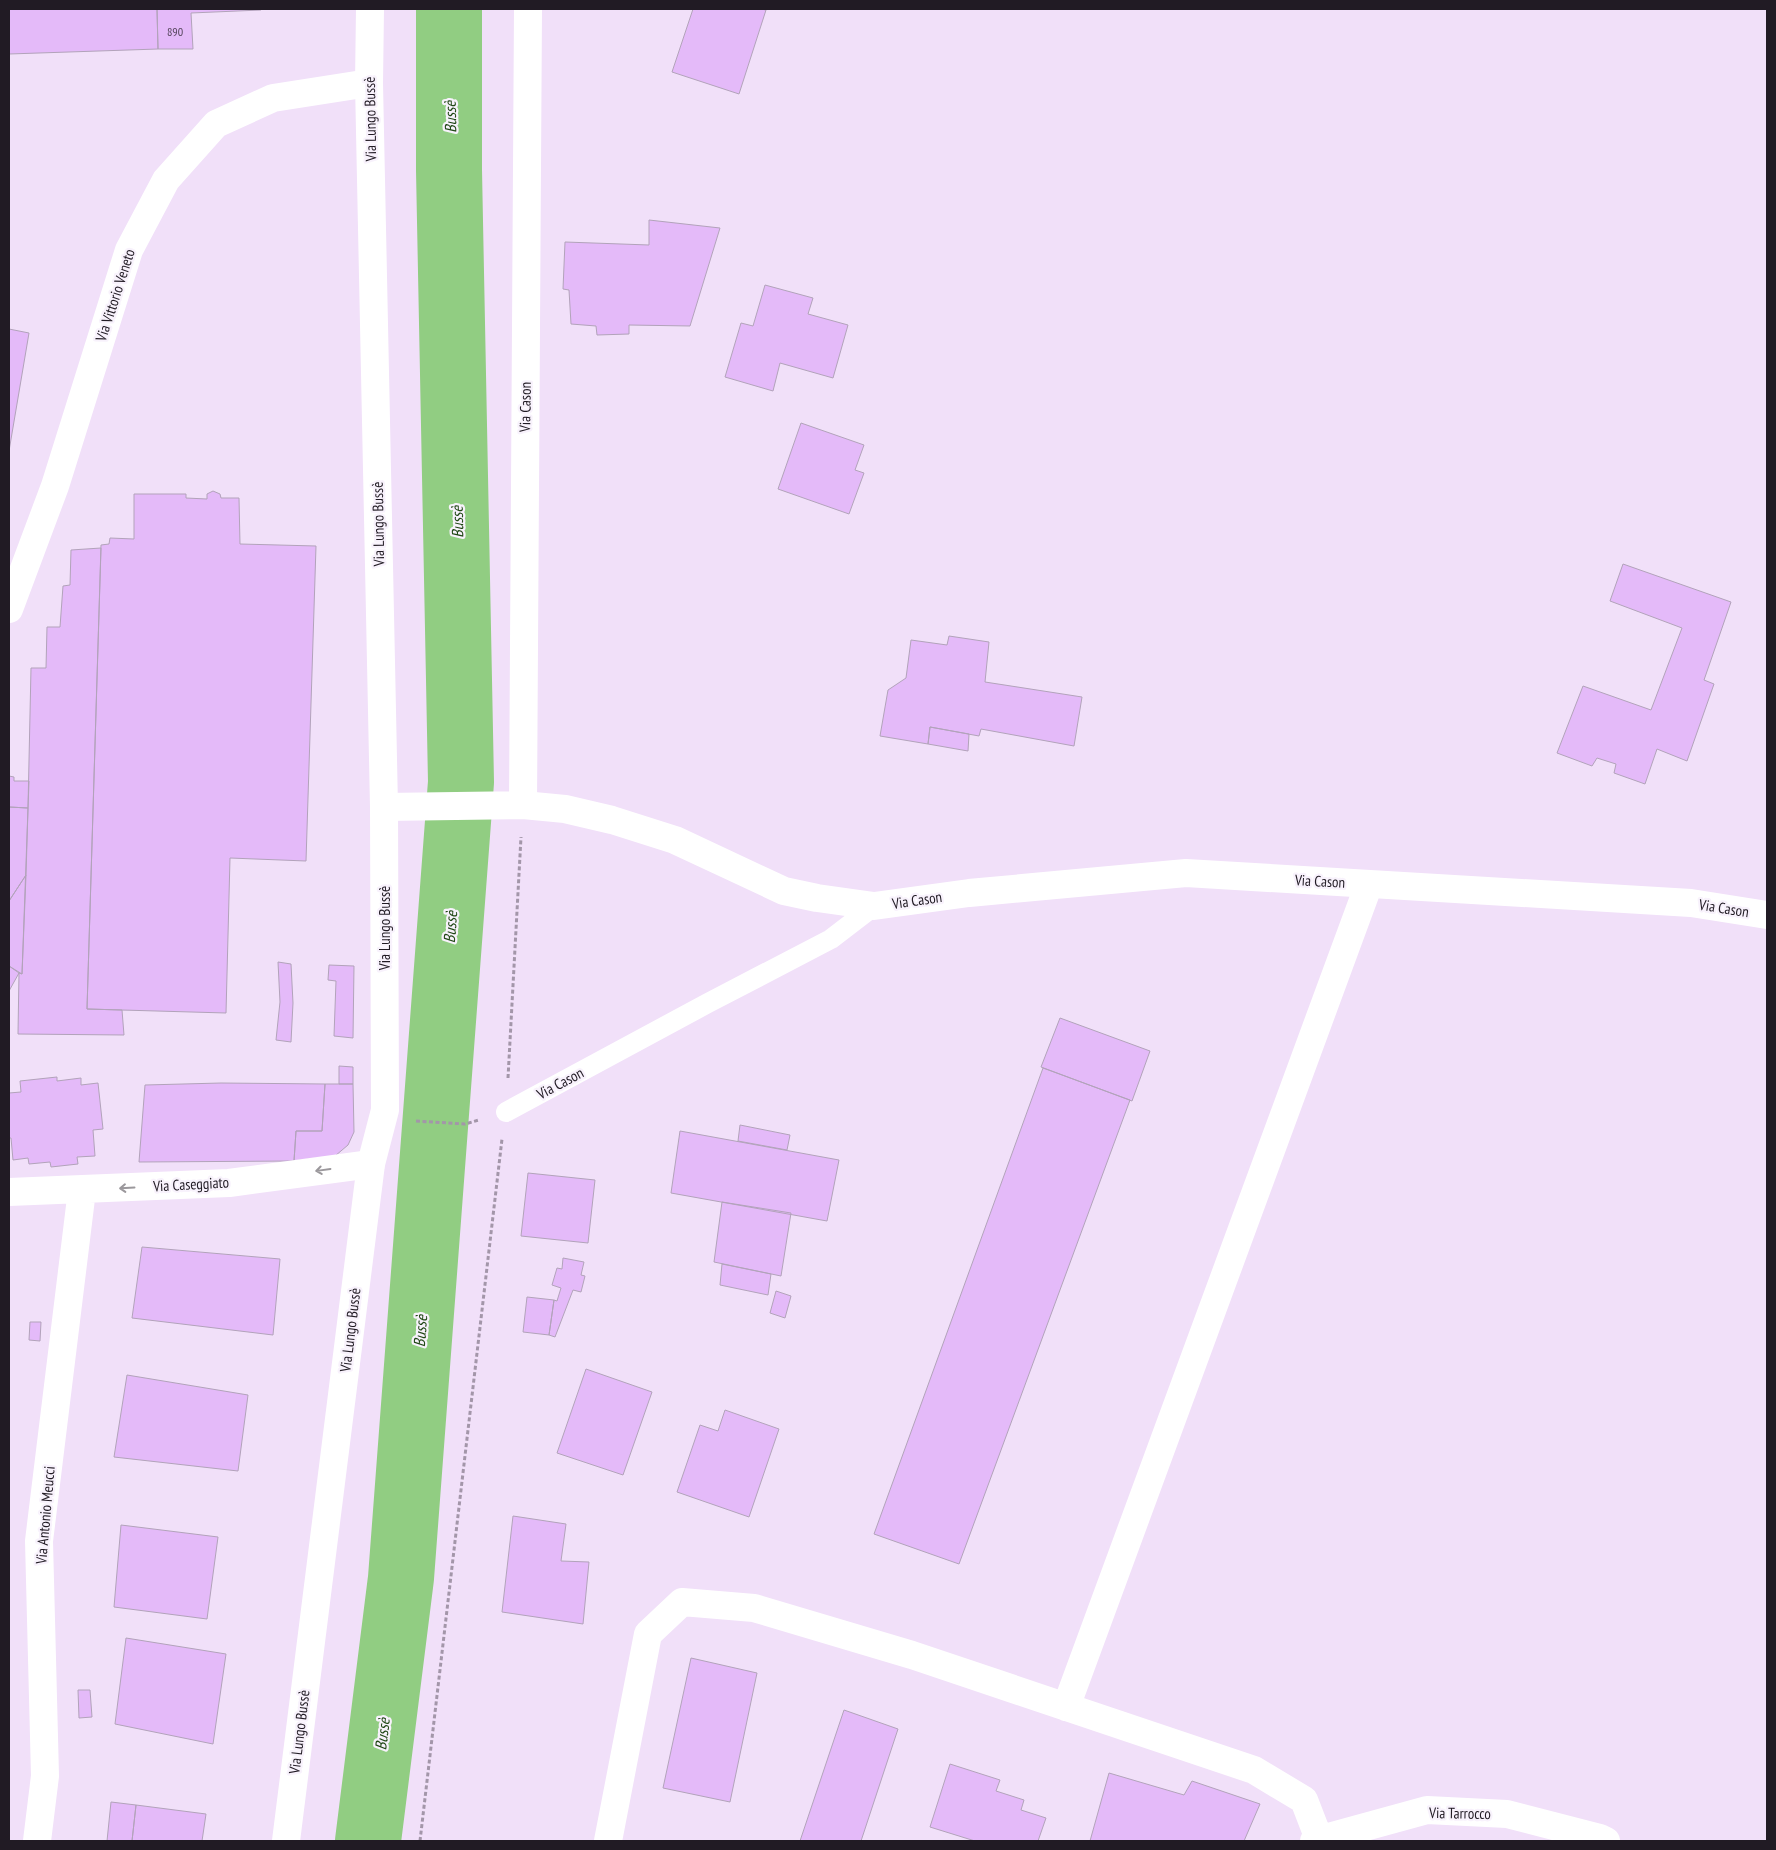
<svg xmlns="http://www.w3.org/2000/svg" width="1776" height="1850" viewBox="0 0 1776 1850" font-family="'PT Sans Narrow',sans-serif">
	<rect width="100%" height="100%" fill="#f1e0f9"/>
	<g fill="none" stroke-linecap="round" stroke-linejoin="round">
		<path stroke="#91cd82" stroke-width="66" d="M 368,1841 L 401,1578 L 461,782 L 449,170 L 449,9"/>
	</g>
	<path fill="#e4baf9" stroke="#b2a3ba" d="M 9,9 L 157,9 L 158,49 L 9,54 Z
		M 157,9 L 261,9 L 261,10 L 191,13 L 193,49 L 158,49 Z
		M 693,9 L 761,9 L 766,10 L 739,94 L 672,72 Z
		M 649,220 L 720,228 L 690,326 L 629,325 L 629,334 L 597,335 L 596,326 L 571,324 L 569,290 L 563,289 L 565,242 L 649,245 Z
		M 765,285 L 813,298 L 808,314 L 848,325 L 833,378 L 780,363 L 773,391 L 725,377 L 741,323 L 753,326 Z
		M 9,329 L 29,333 L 9,451 Z
		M 801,423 L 864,445 L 855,470 L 864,473 L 849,514 L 778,489 Z
		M 213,491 L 220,494 L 221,498 L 239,498 L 240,544 L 316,546 L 306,861 L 230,858 L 226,1013 L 87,1009 L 101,545 L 109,544 L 110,538 L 134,539 L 134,494 L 186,494 L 186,498 L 207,499 L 207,494 Z
		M 101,548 L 87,1009 L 122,1010 L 124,1035 L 18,1034 L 19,973 L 22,974 L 28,808 L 31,668 L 46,668 L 47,627 L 60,627 L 63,586 L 70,585 L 71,550 Z
		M 1623,564 L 1731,602 L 1704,680 L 1714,684 L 1687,761 L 1657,749 L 1645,784 L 1614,773 L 1616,764 L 1597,758 L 1592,766 L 1557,753 L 1583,686 L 1651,710 L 1682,628 L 1610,601 Z
		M 949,636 L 989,642 L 985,682 L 1082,697 L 1074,746 L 981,729 L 979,736 L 930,727 L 928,744 L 880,736 L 888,690 L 906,678 L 911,640 L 947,645 Z
		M 930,727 L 969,734 L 968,751 L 928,744 Z
		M 9,776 L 14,777 L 14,781 L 29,781 L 28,808 L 9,807 Z
		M 9,807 L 28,808 L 26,875 L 9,901 Z
		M 26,875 L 22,974 L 9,966 L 9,901 Z
		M 278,962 L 291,964 L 293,1003 L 291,1042 L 276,1040 L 280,1002 Z
		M 329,965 L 354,966 L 353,1038 L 334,1036 L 336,981 L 328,980 Z
		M 9,966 L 19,973 L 9,991 Z
		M 1060,1018 L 1150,1051 L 1132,1101 L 1041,1067 Z
		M 339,1066 L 353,1067 L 353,1084 L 339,1084 Z
		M 1043,1068 L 1130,1100 L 959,1564 L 874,1534 Z
		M 57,1077 L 57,1081 L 81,1078 L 81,1085 L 98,1083 L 103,1129 L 93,1130 L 95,1156 L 77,1157 L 78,1164 L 51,1167 L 50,1162 L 29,1164 L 28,1158 L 13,1160 L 11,1138 L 9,1138 L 9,1093 L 21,1092 L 20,1081 Z
		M 221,1083 L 325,1084 L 322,1131 L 296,1131 L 294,1161 L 139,1162 L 145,1085 Z
		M 325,1084 L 353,1084 L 354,1132 L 348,1145 L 335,1156 L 294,1161 L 296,1131 L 322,1131 Z
		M 740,1125 L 790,1135 L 787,1150 L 738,1141 Z
		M 680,1131 L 839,1160 L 827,1221 L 671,1193 Z
		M 528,1173 L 595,1180 L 588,1243 L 521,1236 Z
		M 722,1202 L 791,1213 L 781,1276 L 714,1262 Z
		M 142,1247 L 280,1259 L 273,1335 L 132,1318 Z
		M 563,1258 L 584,1262 L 581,1275 L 585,1276 L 581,1292 L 573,1290 L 555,1337 L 549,1335 L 554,1300 L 557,1301 L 561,1288 L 552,1285 L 557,1268 L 562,1269 Z
		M 722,1264 L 771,1274 L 768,1295 L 720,1285 Z
		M 776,1291 L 791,1296 L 785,1318 L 770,1313 Z
		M 527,1297 L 554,1300 L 549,1335 L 523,1332 Z
		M 30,1322 L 41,1322 L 40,1341 L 29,1340 Z
		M 586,1369 L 652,1392 L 623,1475 L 557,1453 Z
		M 127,1375 L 248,1395 L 238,1471 L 114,1457 Z
		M 725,1410 L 779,1429 L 749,1517 L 677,1492 L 700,1425 L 718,1431 Z
		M 513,1516 L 566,1524 L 561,1561 L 589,1562 L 583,1624 L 502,1612 Z
		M 121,1525 L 218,1537 L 207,1619 L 114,1607 Z
		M 126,1638 L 226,1654 L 213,1744 L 115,1724 Z
		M 691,1658 L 757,1673 L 730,1802 L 663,1788 Z
		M 78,1690 L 90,1690 L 92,1717 L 79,1718 Z
		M 844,1710 L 898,1729 L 861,1841 L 800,1841 Z
		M 950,1764 L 1000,1780 L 996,1791 L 1024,1800 L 1021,1810 L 1046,1818 L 1038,1841 L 975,1841 L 930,1827 Z
		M 1109,1773 L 1184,1795 L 1192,1781 L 1260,1804 L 1244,1841 L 1090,1841 Z
		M 111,1802 L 136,1805 L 132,1841 L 107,1841 Z
		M 136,1805 L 206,1814 L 202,1841 L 132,1841 Z"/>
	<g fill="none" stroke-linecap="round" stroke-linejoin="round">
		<path stroke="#a396a9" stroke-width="3" stroke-dasharray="4 2.5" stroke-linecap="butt" d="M 508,1078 L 521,837
			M 416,1121 L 465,1124 L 479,1120
			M 420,1841 L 502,1139"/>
		<path stroke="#fff" stroke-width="20" d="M 506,1112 L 708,1003 L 831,939 L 874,906"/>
		<path stroke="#fff" stroke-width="28" d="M 523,805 L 528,9
			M 384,807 L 523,805 L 565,809 L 612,820 L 675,840 L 784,891 L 817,898 L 874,906 L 969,893 L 1186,873 L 1691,903 L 1767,915
			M 9,1192 L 229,1183 L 371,1164
			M 1066,1707 L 1369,884
			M 37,1841 L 45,1776 L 39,1541 L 82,1190
			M 608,1841 L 648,1634 L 682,1602 L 754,1608 L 912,1655 L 1254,1770 L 1304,1800 L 1319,1839
			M 1314,1841 L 1427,1810 L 1507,1814 L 1600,1838 L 1606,1841"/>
		<path stroke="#fff" stroke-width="28" d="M 9,609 L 55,486 L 129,250 L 166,180 L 216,124 L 273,98 L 369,83"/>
		<path stroke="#fff" stroke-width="28" d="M 286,1841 L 371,1164 L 385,1110 L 384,807 L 369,83 L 370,9"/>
	</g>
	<defs><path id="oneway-shaft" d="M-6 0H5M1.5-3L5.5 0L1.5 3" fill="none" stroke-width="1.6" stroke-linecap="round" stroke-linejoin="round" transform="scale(1.25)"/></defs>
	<g stroke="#9b989c">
		<use href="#oneway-shaft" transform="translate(323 1170) rotate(172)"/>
		<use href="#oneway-shaft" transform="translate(127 1188) rotate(177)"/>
	</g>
	<g text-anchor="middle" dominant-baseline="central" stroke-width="4.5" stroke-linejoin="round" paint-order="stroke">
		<g font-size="12" fill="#524359">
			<text x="175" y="31">890</text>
		</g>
		<g font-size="15" fill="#211b24" stroke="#f8f2fc">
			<text transform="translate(370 119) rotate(-91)">Via Lungo Bussè</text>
			<text transform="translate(115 295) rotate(-72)">Via Vittorio Veneto</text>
			<text transform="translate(525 407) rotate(-89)">Via Cason</text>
			<text transform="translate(378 524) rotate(-91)">Via Lungo Bussè</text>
			<text transform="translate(1320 881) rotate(3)">Via Cason</text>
			<text transform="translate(917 900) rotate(-8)">Via Cason</text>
			<text transform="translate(1724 908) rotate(9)">Via Cason</text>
			<text transform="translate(384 928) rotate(-90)">Via Lungo Bussè</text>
			<text transform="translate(560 1083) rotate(-28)">Via Cason</text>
			<text transform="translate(191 1184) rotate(-3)">Via Caseggiato</text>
			<text transform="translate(350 1330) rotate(-83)">Via Lungo Bussè</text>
			<text transform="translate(45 1515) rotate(-85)">Via Antonio Meucci</text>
			<text transform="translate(299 1732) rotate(-83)">Via Lungo Bussè</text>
			<text transform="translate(1460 1813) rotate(1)">Via Tarrocco</text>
		</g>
		<g font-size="16" font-style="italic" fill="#204715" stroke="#f8f2fc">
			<text transform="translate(450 117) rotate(-91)">Bussè</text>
			<text transform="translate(457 522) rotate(-91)">Bussè</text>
			<text transform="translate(450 927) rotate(-86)">Bussè</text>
			<text transform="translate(420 1331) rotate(-86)">Bussè</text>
			<text transform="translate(382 1734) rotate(-83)">Bussè</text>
		</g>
	</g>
	<rect width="1776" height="1850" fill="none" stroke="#211b24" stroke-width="20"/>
</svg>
